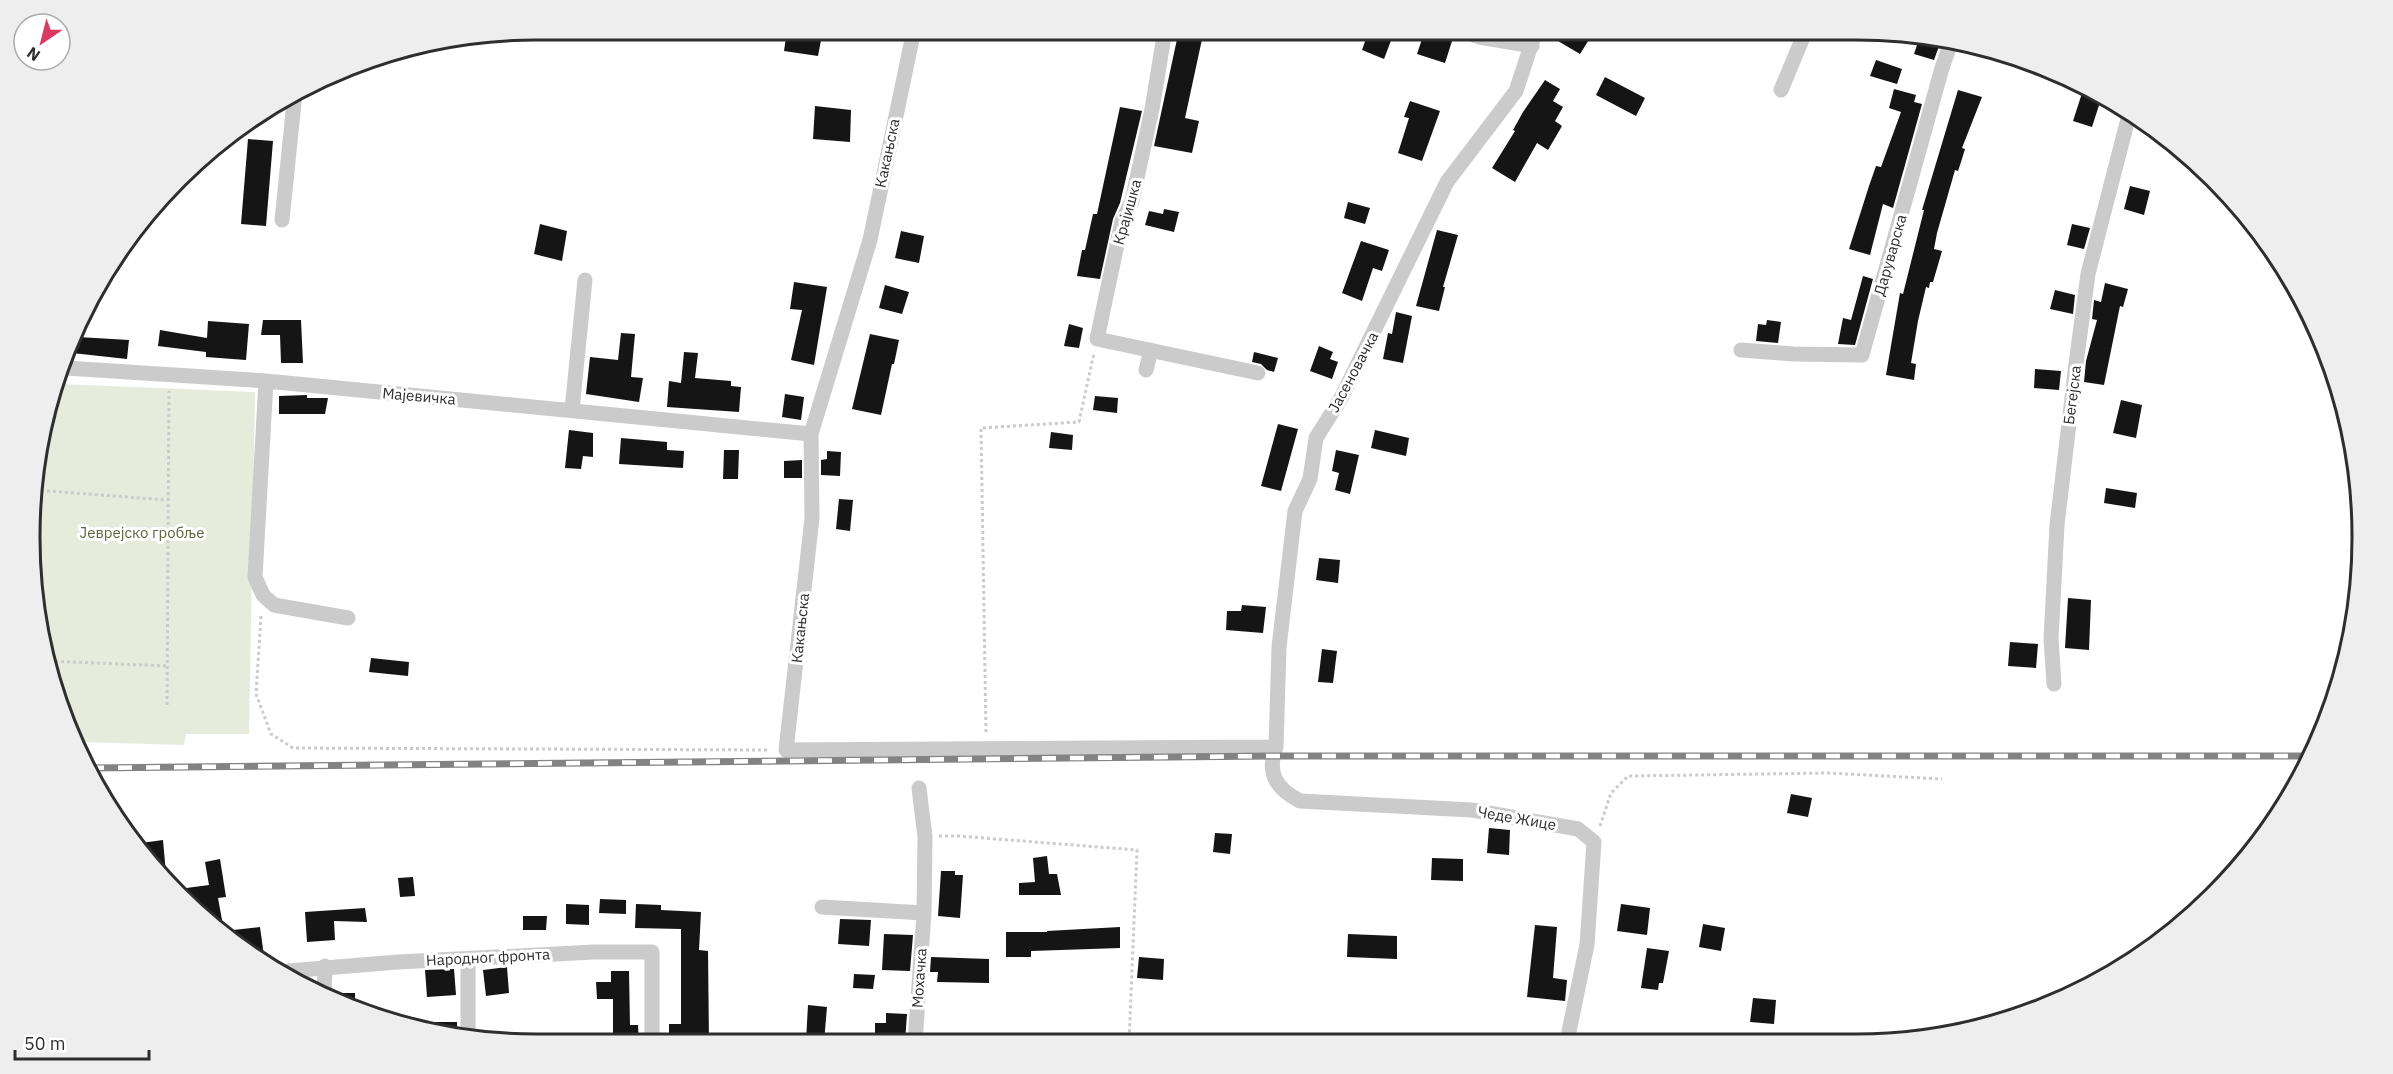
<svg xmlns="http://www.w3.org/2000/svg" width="2393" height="1074" viewBox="0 0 2393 1074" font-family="'IBM Plex Sans',sans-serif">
	<rect width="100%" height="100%" fill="#fff"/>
	<path fill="#e7ebdc" d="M 60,384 L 255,392 L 249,734 L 186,734 L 184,745 L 80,742 L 40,636 L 30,537 L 40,438 Z"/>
	<path fill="#151515" d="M 787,30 L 823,30 L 818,56 L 784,51 Z
		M 1179,30 L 1204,30 L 1185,118 L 1199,121 L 1192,153 L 1154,146 Z
		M 1369,30 L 1395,30 L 1384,59 L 1362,50 Z
		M 1425,30 L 1448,30 L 1453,38 L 1445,63 L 1417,54 Z
		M 1564,30 L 1595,30 L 1580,54 L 1558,41 Z
		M 1920,36 L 1942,38 L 1934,60 L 1914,54 Z
		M 1876,60 L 1902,69 L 1897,84 L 1870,76 Z
		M 1605,77 L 1645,98 L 1636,116 L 1596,95 Z
		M 1545,80 L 1560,89 L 1553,101 L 1563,107 L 1555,121 L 1562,126 L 1548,150 L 1537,143 L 1515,182 L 1492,168 L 1515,131 L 1513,130 L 1523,112 Z
		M 2084,87 L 2102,96 L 2092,127 L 2073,121 Z
		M 1894,89 L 1916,95 L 1914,102 L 1922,104 L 1893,208 L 1883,204 L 1870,255 L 1849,249 L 1869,186 L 1876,166 L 1881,167 L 1901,112 L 1889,108 Z
		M 1958,90 L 1982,97 L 1962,148 L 1965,149 L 1961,162 L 1958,171 L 1955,170 L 1937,233 L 1934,249 L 1942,251 L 1933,282 L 1930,282 L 1929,288 L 1926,287 L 1918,321 L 1911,363 L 1916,364 L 1914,380 L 1886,375 L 1900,293 L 1903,294 L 1924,210 L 1922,210 Z
		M 1410,101 L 1440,111 L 1422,161 L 1398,153 L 1409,118 L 1404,117 Z
		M 815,106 L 851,110 L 850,142 L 813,139 Z
		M 1120,107 L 1142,111 L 1120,203 L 1113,219 L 1100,279 L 1077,276 L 1082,250 L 1085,250 L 1093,214 L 1097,214 Z
		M 248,139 L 273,141 L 266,226 L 241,224 Z
		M 2130,186 L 2150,191 L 2144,215 L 2124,209 Z
		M 1348,202 L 1370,208 L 1365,224 L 1344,218 Z
		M 1164,209 L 1179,212 L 1174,232 L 1145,225 L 1149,211 L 1163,214 Z
		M 540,224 L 567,231 L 562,261 L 534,254 Z
		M 2072,224 L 2090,228 L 2084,249 L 2067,245 Z
		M 1437,230 L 1458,235 L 1443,287 L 1445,287 L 1439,311 L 1416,306 Z
		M 901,231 L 924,236 L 919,263 L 895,258 Z
		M 1361,241 L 1389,250 L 1382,271 L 1373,268 L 1362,301 L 1342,293 Z
		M 1863,276 L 1873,279 L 1855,345 L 1838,344 L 1843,318 L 1851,320 Z
		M 794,282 L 827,287 L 814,365 L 791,360 L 802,310 L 790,309 Z
		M 2105,283 L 2128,289 L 2123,307 L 2120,306 L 2104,385 L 2084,382 L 2086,361 L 2097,320 L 2092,319 L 2094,300 L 2101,302 Z
		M 885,285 L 909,292 L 902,314 L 879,308 Z
		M 2055,290 L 2075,295 L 2073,314 L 2050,309 Z
		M 1396,312 L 1412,316 L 1403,363 L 1383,359 L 1388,333 L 1392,334 Z
		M 263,320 L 301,320 L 303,363 L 281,363 L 280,335 L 261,335 Z
		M 1767,320 L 1781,322 L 1778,343 L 1756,341 L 1758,324 L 1766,325 Z
		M 208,321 L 249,324 L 246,360 L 206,357 L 206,352 L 158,346 L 160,330 L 207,338 Z
		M 1069,324 L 1083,328 L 1079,348 L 1064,346 Z
		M 621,333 L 635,334 L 631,377 L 643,378 L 639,402 L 586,394 L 590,357 L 618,360 Z
		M 870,334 L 899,340 L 894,364 L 892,364 L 881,415 L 852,409 Z
		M 78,337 L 129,340 L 127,359 L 72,353 Z
		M 1319,346 L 1333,352 L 1330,359 L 1338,362 L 1332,379 L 1310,371 Z
		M 684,352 L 698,353 L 695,378 L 731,381 L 731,386 L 741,387 L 739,412 L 667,407 L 669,381 L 681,383 Z
		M 1254,352 L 1278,358 L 1274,372 L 1267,370 L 1261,364 L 1252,362 Z
		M 2035,369 L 2061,371 L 2059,390 L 2034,388 Z
		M 785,394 L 804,397 L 801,420 L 782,417 Z
		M 307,395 L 307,398 L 328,398 L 325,414 L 279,414 L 279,396 Z
		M 1095,396 L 1118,398 L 1117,413 L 1093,410 Z
		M 2121,400 L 2142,405 L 2136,438 L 2113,433 Z
		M 1278,424 L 1298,429 L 1281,491 L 1261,486 Z
		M 569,430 L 593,433 L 593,457 L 583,456 L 581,469 L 565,468 Z
		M 1375,430 L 1409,438 L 1406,456 L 1371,448 Z
		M 1051,432 L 1073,435 L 1072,450 L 1049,448 Z
		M 621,438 L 667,442 L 667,450 L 684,451 L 683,468 L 619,464 Z
		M 724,450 L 739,450 L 738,479 L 723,479 Z
		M 1336,450 L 1359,455 L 1350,494 L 1335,490 L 1339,473 L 1332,471 Z
		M 827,451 L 841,452 L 840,476 L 821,475 L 821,460 L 827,459 Z
		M 802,460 L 802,478 L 784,478 L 784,461 Z
		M 2106,488 L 2137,493 L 2135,508 L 2104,503 Z
		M 839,499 L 853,500 L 850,531 L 836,529 Z
		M 1319,558 L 1340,560 L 1338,583 L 1316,580 Z
		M 2068,598 L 2091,600 L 2089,650 L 2065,648 Z
		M 1242,605 L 1266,607 L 1263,633 L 1226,630 L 1227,611 L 1241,611 Z
		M 2010,642 L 2038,644 L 2036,668 L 2008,666 Z
		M 1322,649 L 1337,651 L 1333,683 L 1318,682 Z
		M 371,658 L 409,662 L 408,676 L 369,672 Z
		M 1791,794 L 1812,798 L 1808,817 L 1787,813 Z
		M 1489,828 L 1510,830 L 1509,855 L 1487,853 Z
		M 1215,833 L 1232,834 L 1230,854 L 1213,852 Z
		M 163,840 L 166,874 L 141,843 Z
		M 1047,856 L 1049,874 L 1057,874 L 1061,895 L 1019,895 L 1019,883 L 1035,882 L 1033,858 Z
		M 1432,858 L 1463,859 L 1463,881 L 1431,880 Z
		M 220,859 L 226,897 L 218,898 L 224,931 L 203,918 L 179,889 L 209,885 L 205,862 Z
		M 941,871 L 955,871 L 955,875 L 963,875 L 960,918 L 938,916 Z
		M 413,877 L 415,896 L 400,897 L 398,878 Z
		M 600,899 L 626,900 L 626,914 L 599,913 Z
		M 566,904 L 589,905 L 589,925 L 566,924 Z
		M 636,904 L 661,905 L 661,910 L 701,912 L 699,950 L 708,951 L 709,1043 L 669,1044 L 669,1024 L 681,1024 L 681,929 L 635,928 Z
		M 1621,904 L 1650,908 L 1647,935 L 1617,931 Z
		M 365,908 L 367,922 L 334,921 L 335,940 L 307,942 L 305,912 Z
		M 523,916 L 547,916 L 546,930 L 523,930 Z
		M 840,919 L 871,920 L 869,946 L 838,944 Z
		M 1703,924 L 1725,928 L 1721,951 L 1699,947 Z
		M 1535,925 L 1557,927 L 1553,978 L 1567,980 L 1565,1001 L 1527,997 Z
		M 260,927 L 264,956 L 224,931 Z
		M 1120,927 L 1120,948 L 1031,951 L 1031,957 L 1006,957 L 1006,932 L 1047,932 L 1047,931 Z
		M 884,934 L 913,935 L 910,971 L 882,970 Z
		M 1348,934 L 1397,936 L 1397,959 L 1347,957 Z
		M 1647,948 L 1669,951 L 1663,983 L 1659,983 L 1658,990 L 1641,988 Z
		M 931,957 L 989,959 L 989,983 L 937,982 L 938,972 L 930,972 Z
		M 1139,957 L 1164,959 L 1163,980 L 1137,978 Z
		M 507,967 L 509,993 L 486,996 L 483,970 Z
		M 454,969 L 456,995 L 427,997 L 425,970 Z
		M 611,971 L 629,971 L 630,1025 L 638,1025 L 639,1044 L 613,1044 L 613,999 L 597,999 L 596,982 L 611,982 Z
		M 854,974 L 875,975 L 873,989 L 853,988 Z
		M 334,993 L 355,993 L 355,1009 L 332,999 Z
		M 1753,998 L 1776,1000 L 1774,1024 L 1750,1022 Z
		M 808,1005 L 827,1007 L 824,1042 L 806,1041 Z
		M 886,1013 L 907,1014 L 905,1042 L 875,1041 L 875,1023 L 886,1023 Z
		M 414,1022 L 457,1022 L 457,1036 L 438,1034 L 414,1027 Z"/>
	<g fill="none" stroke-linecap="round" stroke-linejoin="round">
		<path stroke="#cbcbcb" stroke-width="3" stroke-dasharray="3 3" stroke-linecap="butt" d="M 35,490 L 167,500
			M 261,616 L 256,694 L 271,734 L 293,748 L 769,750
			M 49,661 L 167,666
			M 167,705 L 169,391
			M 986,732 L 981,428 L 1079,422 L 1094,353
			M 1600,826 L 1611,793 L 1628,776 L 1828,773 L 1942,779
			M 939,836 L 958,836 L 1137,850 L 1129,1042"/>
		<path stroke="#cbcbcb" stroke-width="15" d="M 914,30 L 870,240 L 811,434 L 812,518 L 786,750 L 1276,747
			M 1165,30 L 1152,109 L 1132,201 L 1122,221 L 1097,339 L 1258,373
			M 1458,30 L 1479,37 L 1532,46
			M 1536,30 L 1516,91 L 1447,182 L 1341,398 L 1316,438 L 1310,479 L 1295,511 L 1279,647 L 1276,747 C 1266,774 1277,789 1300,801 L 1472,810 L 1578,829 L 1594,842 L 1587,945 L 1567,1041
			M 1781,90 L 1806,30
			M 282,220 L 295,93
			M 1741,350 L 1794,354 L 1862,355 L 1942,68 L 1952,39
			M 66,368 L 266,381 L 811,434
			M 1146,370 L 1151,350
			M 266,381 L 255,577 L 263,595 L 274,605 L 348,618
			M 572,410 L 585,280
			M 2054,684 L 2051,639 L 2057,525 L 2076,364 L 2088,274 L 2130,111
			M 822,907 L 924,913
			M 468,959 L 468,1037
			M 288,971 L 398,962 L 594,952 L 652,952 L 652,1044
			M 324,994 L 325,966
			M 915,1043 L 924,913 L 925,837 L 919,788"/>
		<g stroke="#838383" stroke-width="7">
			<path id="rail" d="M 90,768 L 1273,756 L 2310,756"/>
		</g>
		<use href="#rail" stroke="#fff" stroke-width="4.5" stroke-dasharray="14" stroke-linecap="butt"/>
	</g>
	<g text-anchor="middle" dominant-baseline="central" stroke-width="6" stroke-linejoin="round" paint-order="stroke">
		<g font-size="15" fill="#2e2e2e" stroke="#fff">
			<text transform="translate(887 153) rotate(-78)">Какањска</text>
			<text transform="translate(1127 212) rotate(-74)">Крајишка</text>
			<text transform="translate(1890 255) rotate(-74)">Даруварска</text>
			<text transform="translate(1353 372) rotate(-62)">Јасеновачка</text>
			<text transform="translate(2072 395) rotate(-83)">Бегејска</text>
			<text transform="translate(419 396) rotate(5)">Мајевичка</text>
			<text transform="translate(800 628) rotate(-84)">Какањска</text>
			<text transform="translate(1517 818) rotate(10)">Чеде Жице</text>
			<text transform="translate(488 957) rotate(-3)">Народног фронта</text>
			<text transform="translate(919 978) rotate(-86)">Мохачка</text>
		</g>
		<g font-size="15" fill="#59683d" stroke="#fff">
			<text x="142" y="532">Јеврејско гробље</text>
		</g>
	</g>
	<path d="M0 0H2393V1074H0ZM536 40H1856A496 496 0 0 1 2352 536V538A496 496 0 0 1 1856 1034H536A496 496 0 0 1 40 538V536A496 496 0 0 1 536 40Z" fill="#eee" fill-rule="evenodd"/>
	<path fill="none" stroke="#2e2e2e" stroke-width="3" d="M536 40H1856A496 496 0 0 1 2352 536V538A496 496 0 0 1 1856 1034H536A496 496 0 0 1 40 538V536A496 496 0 0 1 536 40Z"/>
	<g transform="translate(42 42) rotate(215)"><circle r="28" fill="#ffffff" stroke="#ababab" stroke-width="1.5"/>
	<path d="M0-4.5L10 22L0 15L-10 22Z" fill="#de3860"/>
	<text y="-9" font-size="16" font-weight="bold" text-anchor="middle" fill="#2e2e2e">N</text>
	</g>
	<path d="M15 1050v9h134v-9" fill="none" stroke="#2e2e2e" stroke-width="3"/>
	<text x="24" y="1050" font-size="18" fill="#2e2e2e" stroke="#ffffff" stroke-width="4.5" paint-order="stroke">50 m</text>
</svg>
